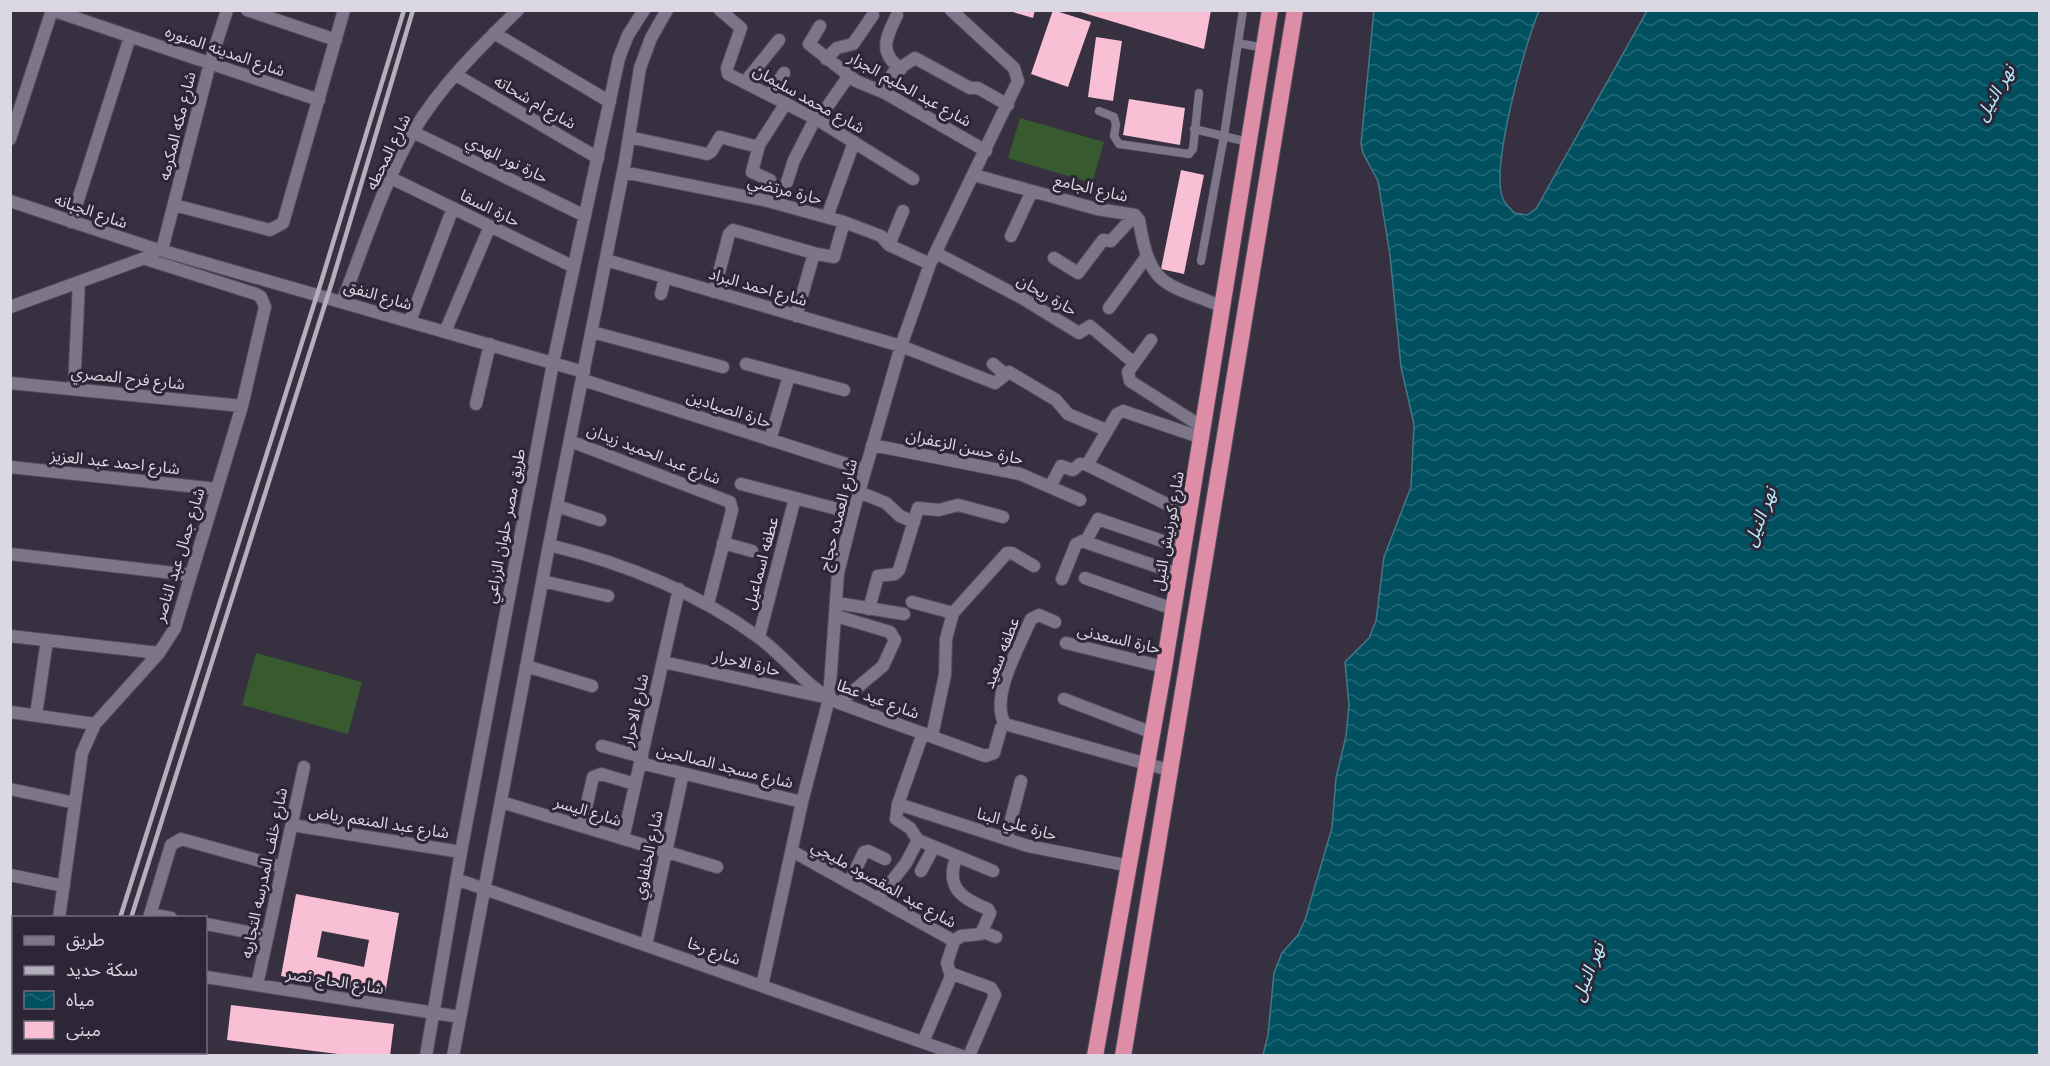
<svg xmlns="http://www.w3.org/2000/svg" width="2050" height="1066" viewBox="0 0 2050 1066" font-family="'DM Sans','Noto Sans Arabic',sans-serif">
	<defs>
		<pattern id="water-waves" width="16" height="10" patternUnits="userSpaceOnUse" patternTransform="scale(1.5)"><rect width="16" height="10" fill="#005060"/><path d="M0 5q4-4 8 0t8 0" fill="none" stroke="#256877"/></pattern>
	</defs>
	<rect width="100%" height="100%" fill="#363041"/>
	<path fill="#375b2e" d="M 1020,118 L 1104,142 L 1092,183 L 1008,158 Z
		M 256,653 L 362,682 L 348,734 L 242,705 Z"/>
	<path fill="url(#water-waves)" stroke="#427887" stroke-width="1.5" d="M 1374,10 L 1539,11 C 1525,43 1490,168 1503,199 C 1505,204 1511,209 1514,213 L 1527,215 L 1536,209 L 1647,11 L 2039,11 L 2039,1055 L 1263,1055 L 1268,1035 L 1274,973 L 1282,953 L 1298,935 L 1305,920 L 1332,828 L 1336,778 L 1346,736 L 1349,705 L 1345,662 L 1369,638 L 1376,621 L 1384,557 L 1411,487 L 1414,424 L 1401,367 L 1390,255 L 1378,181 L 1363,153 L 1361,144 Z"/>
	<path fill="#f9bfd5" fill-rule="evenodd" d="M 1006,10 L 1035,10 L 1033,18 Z
		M 1053,10 L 1091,22 L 1068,87 L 1031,74 Z
		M 1074,10 L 1211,10 L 1204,49 Z
		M 1096,37 L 1122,41 L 1113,101 L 1088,97 Z
		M 1129,99 L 1185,108 L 1180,145 L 1123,135 Z
		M 1181,170 L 1204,175 L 1184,274 L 1161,269 Z
		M 296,894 L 399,913 L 385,994 L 281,976 ZM 322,931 L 369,940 L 364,967 L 317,957 Z
		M 231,1005 L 394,1024 L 390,1056 L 354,1056 L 227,1040 Z"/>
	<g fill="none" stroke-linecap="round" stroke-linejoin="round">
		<g stroke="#534d5c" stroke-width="9">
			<path id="service" d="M 1238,43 L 1264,48
				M 1099,111 L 1114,117 L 1116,125 L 1114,136 L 1119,144 L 1189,154 L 1193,149 L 1199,93
				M 1194,129 L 1248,142
				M 1201,261 L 1224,136 L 1243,10"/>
		</g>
		<g stroke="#534d5c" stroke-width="14">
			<path id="minor" d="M 52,10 L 319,100
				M 247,10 L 336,40
				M 720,10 L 741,28 L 727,68 L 728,74 L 818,120 L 913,179
				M 897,15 C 886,38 878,52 901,69
				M 820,26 L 809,44 L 856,81 L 885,93 L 986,151
				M 494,33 L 610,102
				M 826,59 L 837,48 L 853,44 L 873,15
				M 456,75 L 598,158
				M 745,82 L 779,40
				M 881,91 L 894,72 L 915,58 L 970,88 L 978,88 L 1008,105
				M 770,95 L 784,73
				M 818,120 L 848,77
				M 413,132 L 585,216
				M 629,137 L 707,154 L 711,152 L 720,137 L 758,147
				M 10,139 L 52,10
				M 623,172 L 768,201 L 844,222 L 881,236 L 889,245 L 930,264
				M 974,175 L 1097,209 L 1135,215 L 1139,220 C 1150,289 1164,282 1223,307
				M 391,178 L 574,267
				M 770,180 L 752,172 L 759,145 L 786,103
				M 787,182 L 794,160 L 815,119
				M 10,201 L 146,246 L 584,372
				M 174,205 L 270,230 L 283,223 L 344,10
				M 827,217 L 854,142
				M 71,222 L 130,37
				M 1011,236 L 1032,191
				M 889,245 L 903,211
				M 162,250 L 210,63 L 227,10
				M 936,253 L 1022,298 L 1079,333 L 1090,326 L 1134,363
				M 1054,258 L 1078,273 L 1103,240 L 1111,241 L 1135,215
				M 606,260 L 901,346 L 995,383 L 1009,372 L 1056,400 L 1068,414 L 1106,430
				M 714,292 L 729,234 L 733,230 L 817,254
				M 661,294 L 665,277
				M 342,302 C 364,246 383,184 413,132 C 440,86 480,47 518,10
				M 10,307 L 153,255
				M 1109,308 L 1147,256
				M 796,316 L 813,257 L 817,254 L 834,257 L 844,222
				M 410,321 L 453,208
				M 445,332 L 490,226
				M 592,332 L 723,367
				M 1151,340 L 1128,372 L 1130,381 L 1204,428
				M 746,364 L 844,390
				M 993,364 L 1005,374
				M 583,380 L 865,470
				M 10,383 L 242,406
				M 74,389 L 79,282
				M 476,404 L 490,344
				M 770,440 L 789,376
				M 570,441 L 730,502 L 732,510 L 708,604
				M 872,445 L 1020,474 L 1080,500
				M 1087,465 L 1117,414 L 1123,411 L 1202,438
				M 10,467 L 217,489
				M 741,484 L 853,513
				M 1051,485 L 1061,466 L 1073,470 L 1080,464 L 1085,464 L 1189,515
				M 859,492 L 886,503 L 900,516 L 914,522
				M 557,506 L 600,520
				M 1086,541 L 1098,519 L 1183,548
				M 723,543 L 752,551
				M 549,545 C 624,563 695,591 758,637 C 786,657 808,690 839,703 L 985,756 L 994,753 L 1001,728 L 1005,724 L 1172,771
				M 10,554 L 191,575
				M 1085,578 L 1173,609
				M 1062,579 L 1076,544 L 1082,541 L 1179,574
				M 542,581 L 608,596
				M 912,602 L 953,613
				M 837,603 L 904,614
				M 869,609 L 878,576 L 895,574 L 899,570 L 918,508 L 939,510 L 958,505 L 1003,517
				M 836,616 L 890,632 L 895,640 L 883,666 L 839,703
				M 10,636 L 159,653
				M 759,637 L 795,498
				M 1066,643 L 1164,667
				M 663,662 L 824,697
				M 526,666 L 592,686
				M 1064,699 L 1153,733
				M 10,712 L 95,724
				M 36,715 L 47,640
				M 1005,724 C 989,698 1020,645 1031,619 L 1039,615 L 1055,622
				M 923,733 L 898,804 L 896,819 L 910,828 L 918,840 L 993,871
				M 932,736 L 945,675 L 946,639 L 953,613 L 1007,553 L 1012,553 L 1034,566
				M 602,746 L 642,757
				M 640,763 L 802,802
				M 10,789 L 75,803
				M 501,802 L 717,867
				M 898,804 L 1028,846 L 1130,866
				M 292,825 L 461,852
				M 582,826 L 593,777 L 601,774 L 635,784
				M 623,839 L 679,589
				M 1006,839 L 1021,781
				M 792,851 L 954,941 L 947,963 L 950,973 L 991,988 L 995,995 L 969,1056
				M 921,871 L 934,847
				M 10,875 L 64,886
				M 456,879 L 962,1056
				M 849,883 L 864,852 L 868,851 L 885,859
				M 878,899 L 906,863 L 918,840
				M 150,914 L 171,918
				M 59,918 L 82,753 L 95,724 L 159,653 L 175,628 L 242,406 L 265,307 L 261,297 L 256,294 L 146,259
				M 149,918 L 171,845 L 181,839 L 282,867
				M 206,924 L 268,936
				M 983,932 L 996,937
				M 954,941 L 961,936 L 981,934 L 990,913 L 988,909 C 962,899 944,887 957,856
				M 646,945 L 683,773
				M 10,963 L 14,964
				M 206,977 L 460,1017
				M 257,985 L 304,767
				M 762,986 L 802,802 L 829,699 L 838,573 L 853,513 L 901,346 L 930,264 L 1018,81 L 1014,68 L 951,10
				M 923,1042 L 952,974
				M 16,1056 L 17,1052
				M 426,1056 L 461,852 L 553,363 L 619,58 L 628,35 L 644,10
				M 453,1056 L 549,545 L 625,162 L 640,68 L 651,38 L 667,10"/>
		</g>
		<g stroke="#534d5c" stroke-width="18">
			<path id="trunk" d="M 1095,1056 L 1164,667 L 1270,10
				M 1123,1056 L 1295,10"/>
		</g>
		<use href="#service" stroke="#7d768a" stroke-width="8"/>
		<use href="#minor" stroke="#7d768a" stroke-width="12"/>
		<use href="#trunk" stroke="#dd8ea6" stroke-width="16"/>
		<path stroke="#b4afbd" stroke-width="4.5" d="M 120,918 L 322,279 L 404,10
			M 131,918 L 332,282 L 413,10
			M 76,1056 L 77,1052
			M 88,1056 L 89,1052"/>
	</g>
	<g text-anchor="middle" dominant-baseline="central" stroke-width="6" stroke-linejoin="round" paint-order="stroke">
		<g font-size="16" fill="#dbd7e3" stroke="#2c2637">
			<text transform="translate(225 51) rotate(19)">شارع المدينه المنوره</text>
			<text transform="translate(910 89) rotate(29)">شارع عبد الحليم الجزار</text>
			<text transform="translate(809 99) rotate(29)">شارع محمد سليمان</text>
			<text transform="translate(535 102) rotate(30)">شارع ام شحاته</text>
			<text transform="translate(177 126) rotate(-76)">شارع مكه المكرمه</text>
			<text transform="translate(388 152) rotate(-64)">شارع المحطه</text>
			<text transform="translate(507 159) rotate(26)">حارة نور الهدي</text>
			<text transform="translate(1091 188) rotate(13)">شارع الجامع</text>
			<text transform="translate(785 190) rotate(14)">حارة مرتضي</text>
			<text transform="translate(490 208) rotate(26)">حارة السقا</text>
			<text transform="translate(91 211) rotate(19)">شارع الجبانه</text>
			<text transform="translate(758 287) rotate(16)">شارع احمد البراد</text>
			<text transform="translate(378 295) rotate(16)">شارع النفق</text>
			<text transform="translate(1047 295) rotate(30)">حارة ريحان</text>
			<text transform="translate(128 378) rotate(6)">شارع فرح المصري</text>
			<text transform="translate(729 409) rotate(18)">حارة الصيادين</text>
			<text transform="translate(965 447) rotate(12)">حارة حسن الزعفران</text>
			<text transform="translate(654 454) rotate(21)">شارع عبد الحميد زيدان</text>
			<text transform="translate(115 462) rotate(6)">شارع احمد عبد العزيز</text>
			<text transform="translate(838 515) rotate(-76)">شارع العمده حجاج</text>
			<text transform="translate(505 526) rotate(-79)">طريق مصر حلوان الزراعي</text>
			<text transform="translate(1168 531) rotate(-80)">شارع كورنيش النيل</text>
			<text transform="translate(179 555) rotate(-73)">شارع جمال عبد الناصر</text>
			<text transform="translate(761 563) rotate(-75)">عطفه اسماعيل</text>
			<text transform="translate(1119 639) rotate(13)">حارة السعدنى</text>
			<text transform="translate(1001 653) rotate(-69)">عطفه سعيد</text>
			<text transform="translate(747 663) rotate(13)">حارة الاحرار</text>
			<text transform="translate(878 699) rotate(20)">شارع عيد عطا</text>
			<text transform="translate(635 710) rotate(-77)">شارع الاحرار</text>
			<text transform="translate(725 766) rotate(14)">شارع مسجد الصالحين</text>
			<text transform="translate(588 811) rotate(17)">شارع اليسر</text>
			<text transform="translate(379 822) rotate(9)">شارع عبد المنعم رياض</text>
			<text transform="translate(1017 824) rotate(16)">حارة علي البنا</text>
			<text transform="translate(648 855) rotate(-78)">شارع الخلفاوي</text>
			<text transform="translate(264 873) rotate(-78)">شارع خلف المدرسه التجاريه</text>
			<text transform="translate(884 884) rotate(29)">شارع عبد المقصود مليجي</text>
			<text transform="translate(714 951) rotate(19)">شارع رخا</text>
			<text transform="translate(335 981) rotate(9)">شارع الحاج نصر</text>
		</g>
		<g font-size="18" font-style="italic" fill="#b7eefd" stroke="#2c2637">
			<text transform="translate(1995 93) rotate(-60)">نهر النيل</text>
			<text transform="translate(1760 517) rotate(-69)">نهر النيل</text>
			<text transform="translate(1588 972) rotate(-69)">نهر النيل</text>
		</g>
	</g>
	<rect width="2050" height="1066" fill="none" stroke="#dbd7e3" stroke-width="24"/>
	<rect x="12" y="916" width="195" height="138" fill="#2c2637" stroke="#726d7c" stroke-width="1.5"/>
	<rect x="24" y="936" width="30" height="9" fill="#7d768a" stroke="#726d7c" stroke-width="1.5"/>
	<text x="66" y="946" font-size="18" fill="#dbd7e3">طريق</text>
	<rect x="24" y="966" width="30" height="9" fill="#b4afbd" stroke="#726d7c" stroke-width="1.5"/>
	<text x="66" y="976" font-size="18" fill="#dbd7e3">سكة حديد</text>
	<rect x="24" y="991" width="30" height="18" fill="url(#water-waves)" stroke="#726d7c" stroke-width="1.5"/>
	<text x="66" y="1006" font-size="18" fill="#dbd7e3">مياه</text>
	<rect x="24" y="1021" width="30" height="18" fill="#f9bfd5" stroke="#726d7c" stroke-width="1.5"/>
	<text x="66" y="1036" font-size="18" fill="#dbd7e3">مبنى</text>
</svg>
